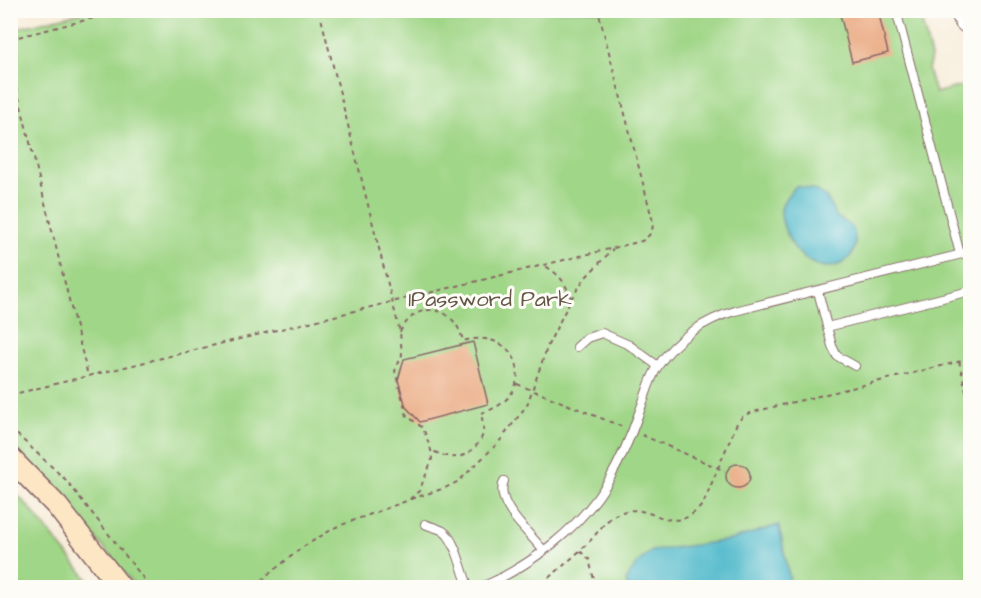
<svg xmlns="http://www.w3.org/2000/svg" width="981" height="598" viewBox="0 0 981 598" font-family="'Architects Daughter',sans-serif">
	<rect width="100%" height="100%" fill="#fdfcf7"/>
	<filter id="ink" filterUnits="userSpaceOnUse"><feTurbulence type="fractalNoise" baseFrequency=".0167" numOctaves="2"/><feDisplacementMap in="SourceGraphic" scale="12" xChannelSelector="R" yChannelSelector="G"/><feConvolveMatrix kernelMatrix="1 2 1 2 8 2 1 2 1" color-interpolation-filters="sRGB"/></filter>
	<filter id="wash" filterUnits="userSpaceOnUse"><feTurbulence type="fractalNoise" baseFrequency=".008" numOctaves="4" result="noise"/><feDisplacementMap in="SourceGraphic" scale="24" xChannelSelector="R" yChannelSelector="G"/><feGaussianBlur stdDeviation="1.35" result="paint"/><feColorMatrix in="noise" values="0 0 0 0 0 0 0 0 0 0 0 0 0 0 0 0 0 1.4 0 .05"/><feComposite in="paint" operator="in"/></filter>
	<g filter="url(#wash)">
		<rect width="100%" height="100%" fill="#f7ecd9"/>
		<path fill="#a0d687" stroke="#757a59" stroke-width="1.5" d="M 91,10 L 919,11 L 931,57 L 928,70 L 935,93 L 970,84 L 970,587 L 136,587 L 51,484 L 11,445 L 10,30 Z
			M 11,489 L 28,506 L 94,587 L 11,587 Z"/>
		<path fill="#4fb9cb" stroke="#4c6c7b" stroke-width="1.5" d="M 796,186 C 819,190 828,192 835,216 C 840,219 846,222 850,226 C 854,229 854,234 855,239 C 856,248 853,256 844,262 C 819,277 794,255 785,230 C 777,210 781,201 796,186 Z
			M 779,525 L 791,587 L 628,587 L 626,581 C 632,568 640,559 652,551 L 730,540 Z"/>
		<g id="blocks">
			<path fill="#eaa981" d="M 854,10 L 878,10 L 888,53 L 852,62 L 840,14 Z
				M 473,342 L 488,404 L 420,422 L 406,407 L 398,380 L 404,359 Z
				M726 476a12 12 0 1 1 24 0a12 12 0 1 1-24 0Z"/>
		</g>
	</g>
	<g filter="url(#ink)">
		<use href="#blocks" fill-opacity="0" stroke="#876768" stroke-width="1.5"/>
		<g fill="none" stroke-linecap="round" stroke-linejoin="round">
			<g stroke="#876768" stroke-width="10">
				<path id="service" d="M 896,10 L 960,254
					M 954,10 L 959,24 L 970,34
					M 818,291 L 832,346 L 837,356 L 855,366
					M 827,327 L 970,291
					M 577,347 L 587,338 L 602,333 L 629,345 L 658,366
					M 504,481 C 494,504 530,533 543,550
					M 425,524 C 431,527 438,528 443,531 C 456,539 462,573 469,588
					M 480,588 C 530,566 581,528 609,480 C 621,459 631,436 639,413 C 645,398 649,380 658,366 C 676,339 704,320 735,311 L 970,252"/>
			</g>
			<g stroke="#876768" stroke-width="24">
				<path id="secondary" d="M 10,458 L 57,506 L 121,588"/>
			</g>
			<path stroke="#876768" stroke-width="2" stroke-dasharray="4.5 4.5" stroke-linecap="butt" d="M 10,39 L 126,10
				M 10,62 L 88,376
				M 571,299 L 585,278 L 613,249
				M 400,332 C 417,298 455,305 463,341 C 522,325 541,397 481,413 C 482,419 484,426 483,432 C 482,440 478,444 473,449 C 460,461 447,458 433,451
				M 959,361 L 970,408
				M 517,384 L 623,427
				M 10,395 L 642,241 C 650,236 653,231 653,222 L 598,10
				M 10,428 L 66,480 L 151,588
				M 642,435 L 725,471
				M 411,499 L 445,488 L 459,481 L 499,442 L 527,405 L 548,345 L 571,299 C 566,283 559,273 543,265
				M 580,551 L 589,559 L 596,588
				M 256,588 L 266,576 L 303,547 L 336,527 L 409,500 L 419,491 L 428,470 L 432,459 L 431,450 L 423,428 L 407,416 L 395,371 L 402,355 L 400,332 L 319,10
				M 534,588 C 554,575 571,559 588,543 C 598,533 607,516 622,512 C 654,502 672,540 703,504 L 737,423 L 743,416 L 753,412 L 970,359"/>
			<use href="#service" stroke="#fff" stroke-width="8"/>
			<use href="#secondary" stroke="#fce6c4" stroke-width="21"/>
		</g>
	</g>
	<g text-anchor="middle" dominant-baseline="central" stroke-width="6" stroke-linejoin="round" paint-order="stroke">
		<g font-size="22" fill="#645647" stroke="#fdfcf7">
			<text x="490" y="299">1Password Park</text>
		</g>
	</g>
	<rect width="981" height="598" fill="none" stroke="#fdfcf7" stroke-width="36"/>
</svg>
